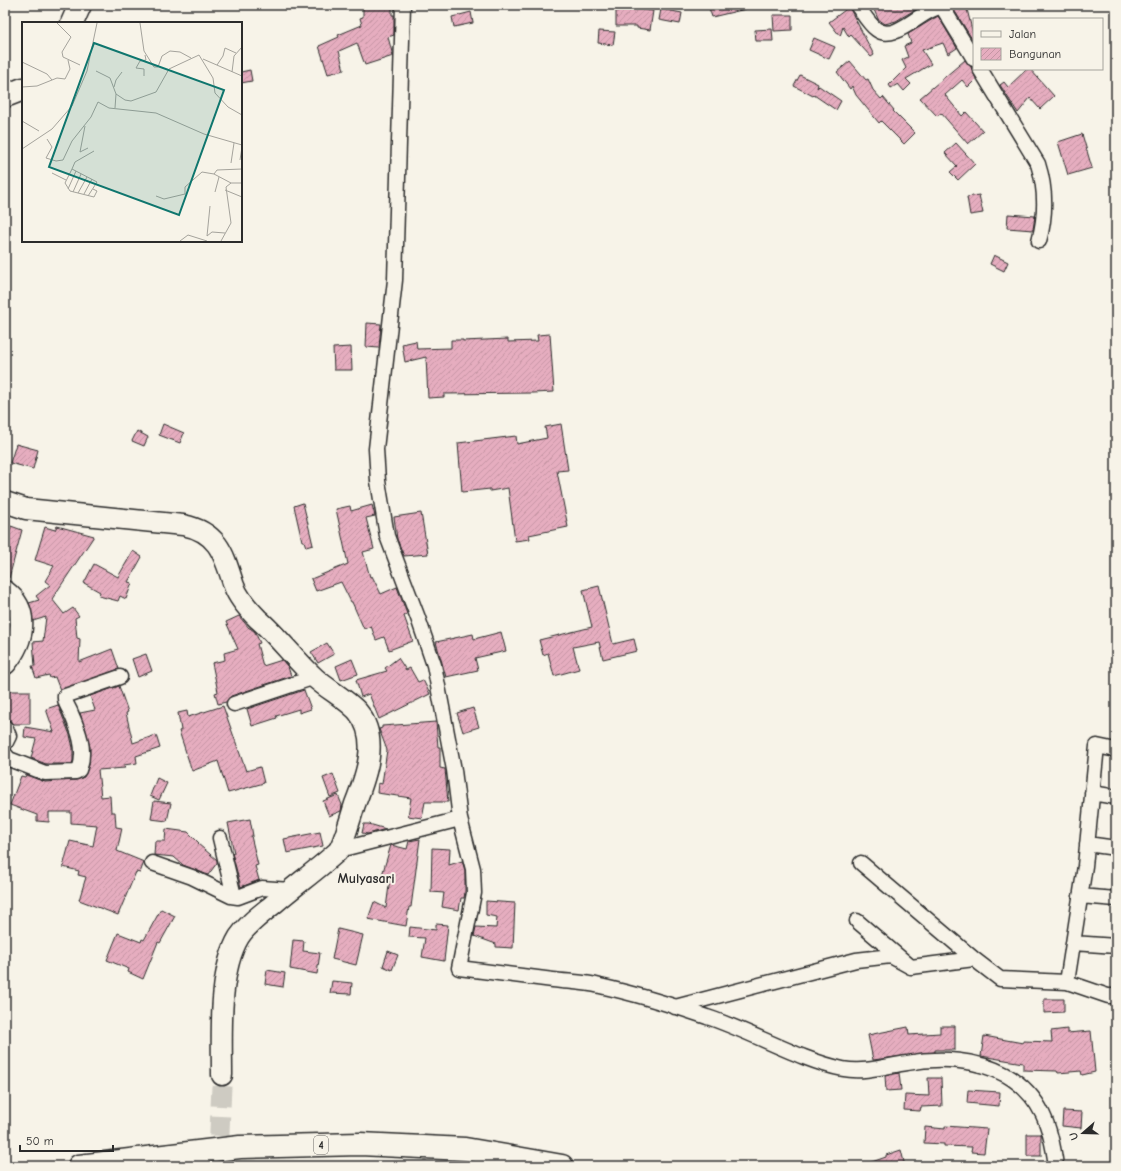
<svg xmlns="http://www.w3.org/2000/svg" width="1121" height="1171" viewBox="0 0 1121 1171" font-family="'Comic Neue',sans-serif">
	<defs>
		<pattern id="building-hatch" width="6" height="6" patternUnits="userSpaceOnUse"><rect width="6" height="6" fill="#e6adbf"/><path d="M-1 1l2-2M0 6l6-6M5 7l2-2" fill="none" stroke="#c595a4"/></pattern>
	</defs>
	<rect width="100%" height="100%" fill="#f7f3e8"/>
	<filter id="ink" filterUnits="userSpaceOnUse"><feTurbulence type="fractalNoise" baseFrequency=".025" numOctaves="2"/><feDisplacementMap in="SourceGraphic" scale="8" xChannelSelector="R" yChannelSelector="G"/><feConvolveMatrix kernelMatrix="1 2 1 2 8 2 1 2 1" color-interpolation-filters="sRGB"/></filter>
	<g filter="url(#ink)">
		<path fill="url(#building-hatch)" stroke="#2b2b2b" d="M 363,5 L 392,5 L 392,15 L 394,15 L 394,35 L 388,37 L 393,56 L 365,65 L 357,43 L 339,51 L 344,70 L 328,74 L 319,46 L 339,37 L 338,35 L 362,25 L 360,18 L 363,17 Z
			M 708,5 L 746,5 L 746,9 L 712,17 Z
			M 872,5 L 923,5 L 896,21 L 885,24 L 878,19 Z
			M 951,5 L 966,5 L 974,38 L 972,39 Z
			M 849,7 L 874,55 L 871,57 L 851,35 L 849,37 L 843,27 L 840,36 L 829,22 Z
			M 616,9 L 638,9 L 653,11 L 650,30 L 637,28 L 637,26 L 616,26 Z
			M 661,9 L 682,13 L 680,24 L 659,20 Z
			M 471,12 L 473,23 L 454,27 L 452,17 Z
			M 773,15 L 792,15 L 792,30 L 774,31 Z
			M 938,16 L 957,48 L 948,54 L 943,43 L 922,50 L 931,64 L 906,79 L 911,84 L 904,91 L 898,84 L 891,88 L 889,85 L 906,68 L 902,60 L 908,57 L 904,46 L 911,43 L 908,34 Z
			M 772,29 L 773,41 L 756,41 L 755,30 Z
			M 599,31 L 615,32 L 613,45 L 598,43 Z
			M 814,38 L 835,47 L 829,59 L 809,50 Z
			M 965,60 L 971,67 L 976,79 L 968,87 L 962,80 L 945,95 L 962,116 L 966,112 L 983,131 L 968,144 L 941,113 L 937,116 L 920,98 Z
			M 850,61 L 866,80 L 868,79 L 873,90 L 881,99 L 883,97 L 894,110 L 893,111 L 915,133 L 904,144 L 881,121 L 879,123 L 856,95 L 852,86 L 850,89 L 837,72 Z
			M 1027,69 L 1030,69 L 1054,96 L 1040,109 L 1030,98 L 1018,113 L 1000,85 L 1004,82 L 1008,87 Z
			M 250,70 L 252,81 L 241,83 L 241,72 Z
			M 800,75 L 818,84 L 817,88 L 819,86 L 841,101 L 836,110 L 814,95 L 813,96 L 794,86 Z
			M 1082,134 L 1092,168 L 1068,175 L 1058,142 Z
			M 956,143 L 975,164 L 958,180 L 950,172 L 957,166 L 945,153 Z
			M 979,195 L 983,213 L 970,215 L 967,197 Z
			M 1008,214 L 1035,216 L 1033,230 L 1007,228 Z
			M 994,255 L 1008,262 L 1004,271 L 990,264 Z
			M 367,323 L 381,324 L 379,348 L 366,347 Z
			M 550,334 L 554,392 L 533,393 L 444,394 L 444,397 L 428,398 L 426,357 L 405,362 L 402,344 L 416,341 L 417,349 L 451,348 L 451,340 L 463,340 L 463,341 L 508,339 L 508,342 L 538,341 L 537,335 Z
			M 351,347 L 352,370 L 334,370 L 333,348 Z
			M 163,424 L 184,433 L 180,443 L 159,435 Z
			M 561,424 L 568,470 L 557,471 L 568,527 L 529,535 L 530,539 L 515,541 L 508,488 L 490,491 L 490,489 L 462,492 L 458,443 L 516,436 L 517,444 L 547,438 L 545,427 Z
			M 137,431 L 148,437 L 144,446 L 132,441 Z
			M 16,444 L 38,450 L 33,469 L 10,463 Z
			M 303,503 L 313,545 L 306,547 L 304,541 L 302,541 L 294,506 Z
			M 372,505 L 375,516 L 366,518 L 374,549 L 363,552 L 370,577 L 372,576 L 381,594 L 397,587 L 407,614 L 404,616 L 413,641 L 389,650 L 384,637 L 376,640 L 371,626 L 364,629 L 352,602 L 351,602 L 341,582 L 316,591 L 311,579 L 348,564 L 336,509 L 350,506 L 351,511 Z
			M 421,513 L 428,554 L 404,556 L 397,539 L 394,517 Z
			M 11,526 L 22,530 L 9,578 L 5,578 L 5,545 Z
			M 57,526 L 94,536 L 52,599 L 64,614 L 73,608 L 79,616 L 75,618 L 77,638 L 80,639 L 79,662 L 112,649 L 119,669 L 60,690 L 55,677 L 50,678 L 49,675 L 36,678 L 32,666 L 35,666 L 33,642 L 43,641 L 46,617 L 33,621 L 29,603 L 39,600 L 36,596 L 50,585 L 45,581 L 54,566 L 35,560 L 45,527 L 55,530 Z
			M 133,551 L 142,557 L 128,582 L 132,583 L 126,599 L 120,596 L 118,601 L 99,596 L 100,592 L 84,583 L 94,564 L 118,577 Z
			M 599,586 L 613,644 L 634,639 L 637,651 L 603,659 L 599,642 L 573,647 L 579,669 L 554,676 L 548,653 L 543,655 L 539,640 L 592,627 L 583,590 Z
			M 239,616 L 249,628 L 250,628 L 255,632 L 260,643 L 257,644 L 263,666 L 282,660 L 288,667 L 291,676 L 231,696 L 226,702 L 218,704 L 215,693 L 218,692 L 212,663 L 225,660 L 224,653 L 238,649 L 226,622 Z
			M 501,632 L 506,651 L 475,658 L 478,670 L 446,677 L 436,642 L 473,634 L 474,639 Z
			M 327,643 L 334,654 L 318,663 L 311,652 Z
			M 146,654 L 152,671 L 138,677 L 132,659 Z
			M 398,658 L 406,670 L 410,668 L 418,682 L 423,680 L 430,694 L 379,719 L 369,694 L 361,697 L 356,680 L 387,671 L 385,668 Z
			M 352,659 L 358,674 L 341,680 L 336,666 Z
			M 119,686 L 128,712 L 126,713 L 133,743 L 156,735 L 160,748 L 136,756 L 137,763 L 124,765 L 125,768 L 98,770 L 101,797 L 110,796 L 111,812 L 115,812 L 116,827 L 122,828 L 117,851 L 144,862 L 140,873 L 136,872 L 118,915 L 79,900 L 86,877 L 78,875 L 79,871 L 63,867 L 70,841 L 93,846 L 97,825 L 71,823 L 71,812 L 49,812 L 49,822 L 37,821 L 37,815 L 10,805 L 21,776 L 25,777 L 26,775 L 45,782 L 76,780 L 84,777 L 89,765 L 90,747 L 80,713 L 95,710 L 90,696 Z
			M 304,690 L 311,709 L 299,713 L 299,709 L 276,716 L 277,718 L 252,726 L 247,709 Z
			M 8,691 L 30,691 L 30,724 L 13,724 L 7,719 Z
			M 58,705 L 70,735 L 73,748 L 73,761 L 72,764 L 46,764 L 31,758 L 36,739 L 24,737 L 25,727 L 54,732 L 46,709 Z
			M 223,706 L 246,771 L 260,767 L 264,783 L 228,793 L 218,761 L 192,771 L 179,731 L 181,730 L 178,713 L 187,711 L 188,717 Z
			M 473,708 L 479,727 L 463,732 L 457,713 Z
			M 436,722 L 438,747 L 440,747 L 440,768 L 445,769 L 448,802 L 425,802 L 422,818 L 408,816 L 411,798 L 377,793 L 378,783 L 382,784 L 387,750 L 379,729 L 382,728 L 382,726 Z
			M 333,774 L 340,793 L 330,797 L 323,778 Z
			M 157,778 L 167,783 L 159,800 L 150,796 Z
			M 338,795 L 342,805 L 341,811 L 329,816 L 323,801 Z
			M 154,801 L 171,803 L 167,821 L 151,819 Z
			M 250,819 L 253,836 L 251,836 L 258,865 L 255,866 L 259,880 L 241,887 L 232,853 L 234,853 L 228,823 Z
			M 364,824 L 369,824 L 386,829 L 368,834 L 362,833 Z
			M 166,829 L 188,832 L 199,843 L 198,844 L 217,860 L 217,863 L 208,875 L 183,865 L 174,857 L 154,855 L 155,841 L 165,841 Z
			M 320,832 L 323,846 L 287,853 L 284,839 Z
			M 420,839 L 411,907 L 409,907 L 406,926 L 368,919 L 374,902 L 386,908 L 390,878 L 382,875 L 391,845 L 407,849 L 409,841 Z
			M 432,848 L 450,849 L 449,865 L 462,861 L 465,870 L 465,892 L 464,898 L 461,898 L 459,910 L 442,907 L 444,893 L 431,892 Z
			M 486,901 L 515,903 L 513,948 L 496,947 L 496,944 L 474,936 L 476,927 L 496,928 L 497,917 L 486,915 Z
			M 161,909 L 175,916 L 160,943 L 158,942 L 143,979 L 128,972 L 129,969 L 107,960 L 118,933 L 141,942 L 142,939 L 144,940 Z
			M 436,924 L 448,925 L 444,961 L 422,957 L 425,938 L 409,937 L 410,927 L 436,930 Z
			M 338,929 L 363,935 L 356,965 L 332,959 Z
			M 293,940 L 304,941 L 303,951 L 320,953 L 317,974 L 290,969 Z
			M 388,951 L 398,955 L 392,970 L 383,966 Z
			M 267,970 L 285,973 L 283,987 L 265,984 Z
			M 332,981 L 352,983 L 351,994 L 330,993 Z
			M 1044,999 L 1064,999 L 1064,1012 L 1044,1013 Z
			M 940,1026 L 955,1026 L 955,1050 L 935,1050 L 935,1052 L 873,1060 L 868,1035 L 908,1027 L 909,1035 L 940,1033 Z
			M 1067,1029 L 1067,1033 L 1091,1031 L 1095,1072 L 1082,1075 L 1081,1071 L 1058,1073 L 1057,1071 L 1023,1070 L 1023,1063 L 981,1056 L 984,1036 L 1023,1043 L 1023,1041 L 1052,1042 L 1051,1031 Z
			M 899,1073 L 901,1090 L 886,1091 L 885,1076 Z
			M 928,1078 L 941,1078 L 942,1106 L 921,1107 L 920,1111 L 904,1110 L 905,1095 L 929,1096 Z
			M 968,1090 L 1000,1092 L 999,1106 L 967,1103 Z
			M 1063,1111 L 1082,1112 L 1081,1128 L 1062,1126 Z
			M 945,1126 L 987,1129 L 984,1153 L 971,1152 L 972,1147 L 944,1146 L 944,1144 L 924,1143 L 925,1127 L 945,1129 Z
			M 1027,1134 L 1041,1134 L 1041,1156 L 1027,1156 Z
			M 901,1150 L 905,1166 L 866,1166 L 866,1164 L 886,1157 L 886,1155 Z"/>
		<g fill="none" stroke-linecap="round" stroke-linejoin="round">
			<path stroke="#cecbc2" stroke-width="20" stroke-dasharray="20 10" stroke-linecap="butt" d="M 218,1166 L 222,1075"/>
			<g stroke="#2b2b2b" stroke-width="17">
				<path id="street" d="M 403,5 L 395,280 L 376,449 L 378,481 L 387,536 L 418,618 L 434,665 L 454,770 L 460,819 L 473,869 L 474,893 L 459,968 C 490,972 521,976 553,980 C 568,982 585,982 600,986 C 636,994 672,1005 707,1017 C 751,1031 799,1060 843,1069 C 865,1073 886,1066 907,1063 C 940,1057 977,1059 1006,1075 C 1042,1096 1051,1128 1056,1166
					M 857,5 C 863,13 868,23 876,29 C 895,44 922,9 940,7 L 944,10 L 974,59
					M 980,69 L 1038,164 C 1046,189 1046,215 1039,241
					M 234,704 L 315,677
					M 5,727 L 9,736 L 5,744
					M 5,754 L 9,759 L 45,773 L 76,772 L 79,770 C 87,750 78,729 70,711 C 68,706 64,702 65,696 L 120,677
					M 1092,793 L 1116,797
					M 220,838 L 234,896
					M 1087,844 L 1116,848
					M 339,850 L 460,819
					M 152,863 L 192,877 L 231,896 L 238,897 L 262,888 L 290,890
					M 861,863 L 974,959 L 1000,979 L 1067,982 L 1085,866 L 1097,746 L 1116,750
					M 1080,896 L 1116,899
					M 1073,943 L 1116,946
					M 911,967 L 974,959
					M 1067,982 L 1108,996 L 1116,996
					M 675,1007 L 856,960 L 891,956 L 911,967 L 857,921"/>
			</g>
			<g stroke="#2b2b2b" stroke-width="23">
				<path id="secondary" d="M 5,502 L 26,509 L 183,525 C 219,532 224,555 234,586 C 238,597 249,610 258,619 C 279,637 295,660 315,678 C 327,689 349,701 358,712 C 380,739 366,776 355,804 C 352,813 343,846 337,852 C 318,869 296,885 276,902 C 263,913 248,923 239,937 C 218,972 222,1035 222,1075"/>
			</g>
			<g stroke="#2b2b2b" stroke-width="25">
				<path id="primary" d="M 72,23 L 80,5
					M 5,96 L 23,89
					M 5,592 C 30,611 23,641 5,663"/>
			</g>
			<g stroke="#2b2b2b" stroke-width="25">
				<path id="highway" d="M 79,1166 L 240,1147 L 360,1144 L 465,1149 L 562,1166"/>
			</g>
			<use href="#street" stroke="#f7f3e8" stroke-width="14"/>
			<use href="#secondary" stroke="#f7f3e8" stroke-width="20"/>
			<use href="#primary" stroke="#f7f3e8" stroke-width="22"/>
			<use href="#highway" stroke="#f7f3e8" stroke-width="22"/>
		</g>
	</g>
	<g text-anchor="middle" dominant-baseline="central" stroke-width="4" stroke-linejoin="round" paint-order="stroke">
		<rect fill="#f7f3e8" stroke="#686764" stroke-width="1" x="314" y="1136" width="14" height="18" rx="3"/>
		<g font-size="11" font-weight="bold" fill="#2b2b2b">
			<text x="321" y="1145">4</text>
		</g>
		<g font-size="14" font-weight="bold" fill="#2b2b2b" stroke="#f7f3e8">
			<text x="366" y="878">Mulyasari</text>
		</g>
	</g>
	<g transform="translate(22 22)">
		<rect width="220" height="220" fill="#f7f3e8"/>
		<path fill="none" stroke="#a5a39c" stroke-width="1" d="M 35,1 L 49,15 L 40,30 L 41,35 L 58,43M 118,1 L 122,29 L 132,45 L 136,45 L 140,34 L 148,29 L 158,30 L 169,36M 181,37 L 220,54M 0,40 L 25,52 L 30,58M 195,43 L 201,34 L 203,26 L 214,31M 74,49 L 88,56 L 94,72 L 103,78 L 109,79 L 134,70 L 147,47 L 177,33 L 191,56 L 193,71 L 206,85 L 220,93M 210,50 L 212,34 L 220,25M 122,54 L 122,47 L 114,46 L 118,39 L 124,38 L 123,33M 0,65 L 15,64 L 35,56 L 43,57 L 48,47 L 46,38M 92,65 L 94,58 L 100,50M 93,86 L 94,72M 0,99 L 17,109M 63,104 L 58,130 L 66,126M 25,117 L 30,125 L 24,136 L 34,139 L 41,138 L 50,119 L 69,95 L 76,80 L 87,86 L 134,91 L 182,112 L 220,123M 0,127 L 30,107 L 50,84 L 65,49 L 75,1M 218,138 L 220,125M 209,141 L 212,121M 50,147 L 43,161 L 48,169 L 72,175 L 75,169 L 71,167M 30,151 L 44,158M 192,152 L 195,148 L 220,147M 46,167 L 54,149M 203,168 L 220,175M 51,170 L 59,152M 193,170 L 197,155M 56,171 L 65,155M 62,172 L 70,157M 66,174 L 75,160 L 50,147 L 53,140 L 72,129M 134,174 L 142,177 L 163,172 L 163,165 L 180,150 L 192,152 L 209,161M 188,184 L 185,214 L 190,210 L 203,211M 158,219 L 166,213 L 185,219M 199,219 L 209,201 L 204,165 L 209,161 L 220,161"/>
		<path fill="#0f766e" fill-opacity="0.15" stroke="#0f766e" stroke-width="2" d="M 72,21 L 202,68 L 157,193 L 27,145 Z"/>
		<rect width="220" height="220" fill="none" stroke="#2b2b2b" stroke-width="2"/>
	</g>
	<rect width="1121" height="1171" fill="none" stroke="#f7f3e8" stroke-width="20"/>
	<rect x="10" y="10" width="1101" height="1151" fill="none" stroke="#2b2b2b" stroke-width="1.5" filter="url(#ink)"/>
	<rect x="973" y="18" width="130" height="52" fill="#f7f3e8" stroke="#a5a39c"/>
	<rect x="981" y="31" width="20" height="6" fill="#f7f3e8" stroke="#a5a39c"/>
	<text x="1009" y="38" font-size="12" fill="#2b2b2b">Jalan</text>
	<rect x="981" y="48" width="20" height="12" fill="url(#building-hatch)" stroke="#a5a39c"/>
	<text x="1009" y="58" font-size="12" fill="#2b2b2b">Bangunan</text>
	<g transform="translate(1083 1133) rotate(250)" stroke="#f7f3e8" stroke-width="3" paint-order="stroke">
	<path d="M0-3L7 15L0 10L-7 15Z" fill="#2b2b2b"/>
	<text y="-6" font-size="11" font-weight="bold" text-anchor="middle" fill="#2b2b2b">U</text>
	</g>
	<path d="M20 1145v6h93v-6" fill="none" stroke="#2b2b2b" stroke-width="2"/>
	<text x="26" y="1145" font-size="12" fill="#2b2b2b" stroke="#f7f3e8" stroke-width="3" paint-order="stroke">50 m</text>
</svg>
